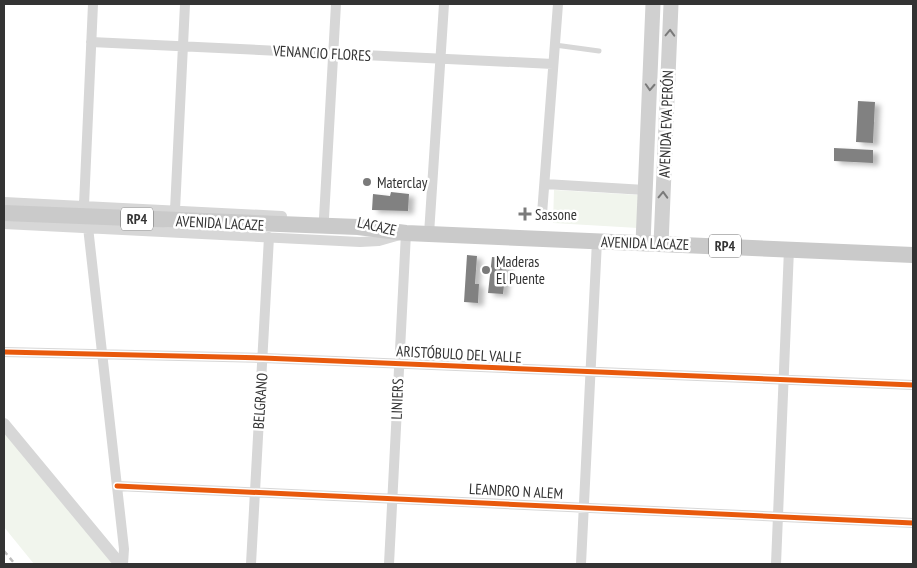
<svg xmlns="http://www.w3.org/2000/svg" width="917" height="568" viewBox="0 0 917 568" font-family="'PT Sans Narrow',sans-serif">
	<defs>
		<filter id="shadow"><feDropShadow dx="5.5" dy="3" stdDeviation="2.5" flood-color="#0004"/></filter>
	</defs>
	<rect width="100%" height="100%" fill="#fff"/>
	<path fill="#f1f5ed" d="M 554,190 L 640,195 L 638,228 L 553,223 Z
		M 4,430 L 113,564 L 34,564 L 4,527 Z"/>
	<path fill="#818181" filter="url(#shadow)" d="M 858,101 L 875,102 L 873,143 L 856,142 Z
		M 834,148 L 873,150 L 873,163 L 834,161 Z
		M 391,192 L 409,194 L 408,211 L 372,210 L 373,194 L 390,196 Z
		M 467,255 L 477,256 L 475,284 L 479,284 L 478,303 L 464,302 Z
		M 492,257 L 507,258 L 503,294 L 488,293 Z"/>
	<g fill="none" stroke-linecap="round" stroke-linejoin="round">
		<path stroke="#d7d7d7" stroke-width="5" d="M 555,45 L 599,51"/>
		<path stroke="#d7d7d7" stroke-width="10" d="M 91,42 L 553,64
			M 545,184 L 645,190
			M 4,202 L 282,216
			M 84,205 L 93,4
			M 175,210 L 185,4
			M 542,214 L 558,4
			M 324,218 L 336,4
			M 4,224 L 360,242 L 379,241 L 400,235
			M 88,227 L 124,549 L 123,564
			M 429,234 L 444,4
			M 4,352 L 263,358 L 913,385
			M 117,486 L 913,523
			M 251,564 L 269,237
			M 389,564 L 406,233
			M 581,564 L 597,241
			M 776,564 L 789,249"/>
		<path stroke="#d7d7d7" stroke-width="12" d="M 4,424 L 120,564"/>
		<path stroke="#d0d0d0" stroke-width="15" d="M 643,243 L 653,4
			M 661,244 L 671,4"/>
		<path stroke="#cacaca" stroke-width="16" d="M 4,213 L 358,227 L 406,233 L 913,255"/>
		<path stroke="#bebebe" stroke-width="2.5" stroke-dasharray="5 4" stroke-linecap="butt" d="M 4,551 L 15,564"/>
		<g stroke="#fff" stroke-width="8">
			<path id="cycleway" d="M 4,352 L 263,358 L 913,385
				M 117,486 L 913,523"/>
		</g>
		<use href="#cycleway" stroke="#e8590c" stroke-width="5"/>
	</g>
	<defs><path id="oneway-chevron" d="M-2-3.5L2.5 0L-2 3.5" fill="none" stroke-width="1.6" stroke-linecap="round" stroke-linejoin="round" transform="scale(1.25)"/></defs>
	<g stroke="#7a7a7a">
		<use href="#oneway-chevron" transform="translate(670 33) rotate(-88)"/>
		<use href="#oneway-chevron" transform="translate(650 87) rotate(93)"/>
		<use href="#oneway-chevron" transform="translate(663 195) rotate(-88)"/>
	</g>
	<g fill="#7a7a7a" stroke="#fff" stroke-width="2">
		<circle cx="367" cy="182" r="5"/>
		<path d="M522.5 206.5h5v5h5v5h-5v5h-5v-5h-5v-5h5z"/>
		<circle cx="486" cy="270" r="5"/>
	</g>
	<g text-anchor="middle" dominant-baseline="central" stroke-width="5" stroke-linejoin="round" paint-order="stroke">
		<g fill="#fff" stroke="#707070" stroke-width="1">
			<rect x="121" y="207.5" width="32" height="23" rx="4"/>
			<rect x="709" y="234.5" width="32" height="23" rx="4"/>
		</g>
		<g font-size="14" font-weight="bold" fill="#333">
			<text x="137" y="219">RP4</text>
			<text x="725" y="246">RP4</text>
		</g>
		<g font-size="15" fill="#333" stroke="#fff">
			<text transform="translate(322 53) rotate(3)">VENANCIO FLORES</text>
			<text transform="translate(666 124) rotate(-88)">AVENIDA EVA PERÓN</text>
			<text transform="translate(220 223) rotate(3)">AVENIDA LACAZE</text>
			<text transform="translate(377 226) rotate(13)">LACAZE</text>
			<text transform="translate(645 243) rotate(2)">AVENIDA LACAZE</text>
			<text transform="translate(459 354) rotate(3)">ARISTÓBULO DEL VALLE</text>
			<text transform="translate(397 399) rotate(-88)">LINIERS</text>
			<text transform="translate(260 401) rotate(-86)">BELGRANO</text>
			<text transform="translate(516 491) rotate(3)">LEANDRO N ALEM</text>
		</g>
		<g font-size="15" fill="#333" stroke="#fff" text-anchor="start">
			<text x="377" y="182">Materclay</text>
			<text x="535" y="214">Sassone</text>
			<text x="496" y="261">Maderas<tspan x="496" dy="17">El Puente</tspan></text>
		</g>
	</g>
	<rect width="917" height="568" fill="none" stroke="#333333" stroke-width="10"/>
</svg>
